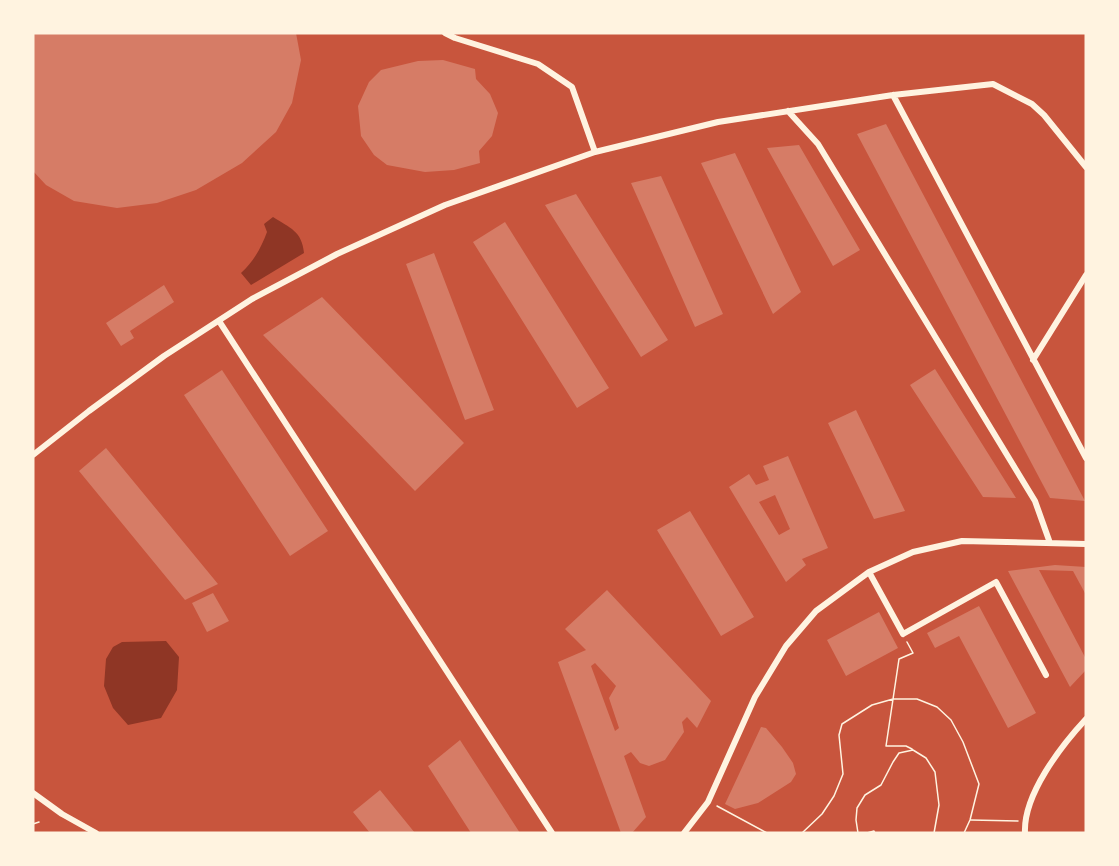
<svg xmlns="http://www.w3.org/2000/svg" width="1119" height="866" viewBox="0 0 1119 866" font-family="'Exo 2',sans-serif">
	<rect width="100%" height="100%" fill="#c8553d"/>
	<path fill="#8f3625" d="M 273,217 C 290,228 302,231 304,253 L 251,285 L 241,273 C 254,261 261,248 267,232 L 264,224 Z
		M 166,641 L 179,657 L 177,690 L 161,718 L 128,725 L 113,708 L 104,686 L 106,659 L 113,647 L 122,642 Z"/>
	<path fill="#d67c66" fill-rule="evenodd" d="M 33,33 L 296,33 L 301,60 L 292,103 L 276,132 L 242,163 L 196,190 L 157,203 L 117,208 L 74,201 L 46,185 L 33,171 Z
		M 443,60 L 475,69 L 476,79 L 490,94 L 498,113 L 492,136 L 479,151 L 480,163 L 454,170 L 425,172 L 387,165 L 374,155 L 361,136 L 358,106 L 369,82 L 381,70 L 418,61 Z
		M 886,124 L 1085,501 L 1050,498 L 857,134 Z
		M 799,145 L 860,250 L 833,266 L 767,148 Z
		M 735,153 L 801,292 L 773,314 L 701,163 Z
		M 661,176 L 723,314 L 695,327 L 631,183 Z
		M 576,194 L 668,340 L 641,357 L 545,205 Z
		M 505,222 L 609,388 L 577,408 L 473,242 Z
		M 434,253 L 494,410 L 465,420 L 406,264 Z
		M 164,285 L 174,302 L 130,331 L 134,338 L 121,346 L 106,323 Z
		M 322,297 L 464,443 L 415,491 L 263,335 Z
		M 935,369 L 1016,498 L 983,497 L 910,385 Z
		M 222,370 L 328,531 L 290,556 L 184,395 Z
		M 856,410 L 905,511 L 874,519 L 828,423 Z
		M 106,448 L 218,584 L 185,600 L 79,471 Z
		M 788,456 L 828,548 L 802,559 L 806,565 L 786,582 L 729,487 L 749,474 L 756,485 L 769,480 L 763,466 ZM 775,495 L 790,529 L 779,535 L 759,502 Z
		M 690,511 L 754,617 L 721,636 L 657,530 Z
		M 1055,565 L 1086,567 L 1086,595 L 1073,571 L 1039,570 L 1086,659 L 1086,670 L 1070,687 L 1008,571 Z
		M 607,590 L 711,701 L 697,728 L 687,717 L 682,722 L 684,732 L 665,760 L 649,766 L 640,763 L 631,752 L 624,756 L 646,817 L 632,833 L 621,833 L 558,662 L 586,650 L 565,629 ZM 595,663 L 616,686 L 609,698 L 619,728 L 615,731 L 591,666 Z
		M 213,593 L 229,621 L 207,632 L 192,603 Z
		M 979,606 L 1036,713 L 1008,728 L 959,636 L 935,648 L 927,633 Z
		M 879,612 L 898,648 L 846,676 L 827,640 Z
		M 761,727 L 766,728 L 782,747 L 793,763 L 796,774 L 791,782 L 758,803 L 735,809 L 725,804 Z
		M 460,740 L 520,833 L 471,833 L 428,766 Z
		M 380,790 L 415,833 L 370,833 L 353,812 Z"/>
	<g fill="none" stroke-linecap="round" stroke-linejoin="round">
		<path stroke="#fff3e0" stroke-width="1.5" d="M 907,642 L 913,653 L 899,659 L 886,746 L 906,746 L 912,749
			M 717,806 L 767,833
			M 971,820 L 1018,821
			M 33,824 L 39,822
			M 802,833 L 822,814 L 834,796 L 843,774 L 839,735 L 842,724 L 872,705 L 893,699 L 917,699 L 937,707 L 951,720 L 963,742 L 979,784 L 970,820 L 964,833
			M 858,833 L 856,820 L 857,808 L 865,795 L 881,785 L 893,762 L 899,753 L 913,750 L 926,758 L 935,772 L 939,805 L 934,833
			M 867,833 L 874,831 L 875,833"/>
		<path stroke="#fff3e0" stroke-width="6" d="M 445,33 L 455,38 L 538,64 L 572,87 L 595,152
			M 893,95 L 1086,458
			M 788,111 L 818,144 L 1035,501 L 1050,543
			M 219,321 L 552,833
			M 1033,360 L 1086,275
			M 33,455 L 89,411 L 164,356 L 252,299 L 337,254 L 445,205 L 595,152 L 718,122 L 893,95 L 993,84 L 1032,104 L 1044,115 L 1086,167
			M 869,572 L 903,634 L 996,582 L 1046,675
			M 33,793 L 62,814 L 96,833
			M 684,833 L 708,802 L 755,697 L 786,646 L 816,611 L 869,572 L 913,552 L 962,541 L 1086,544
			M 1025,833 C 1023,795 1061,746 1086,719"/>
	</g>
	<rect width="1119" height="866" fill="none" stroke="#fff3e0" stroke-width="69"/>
</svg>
